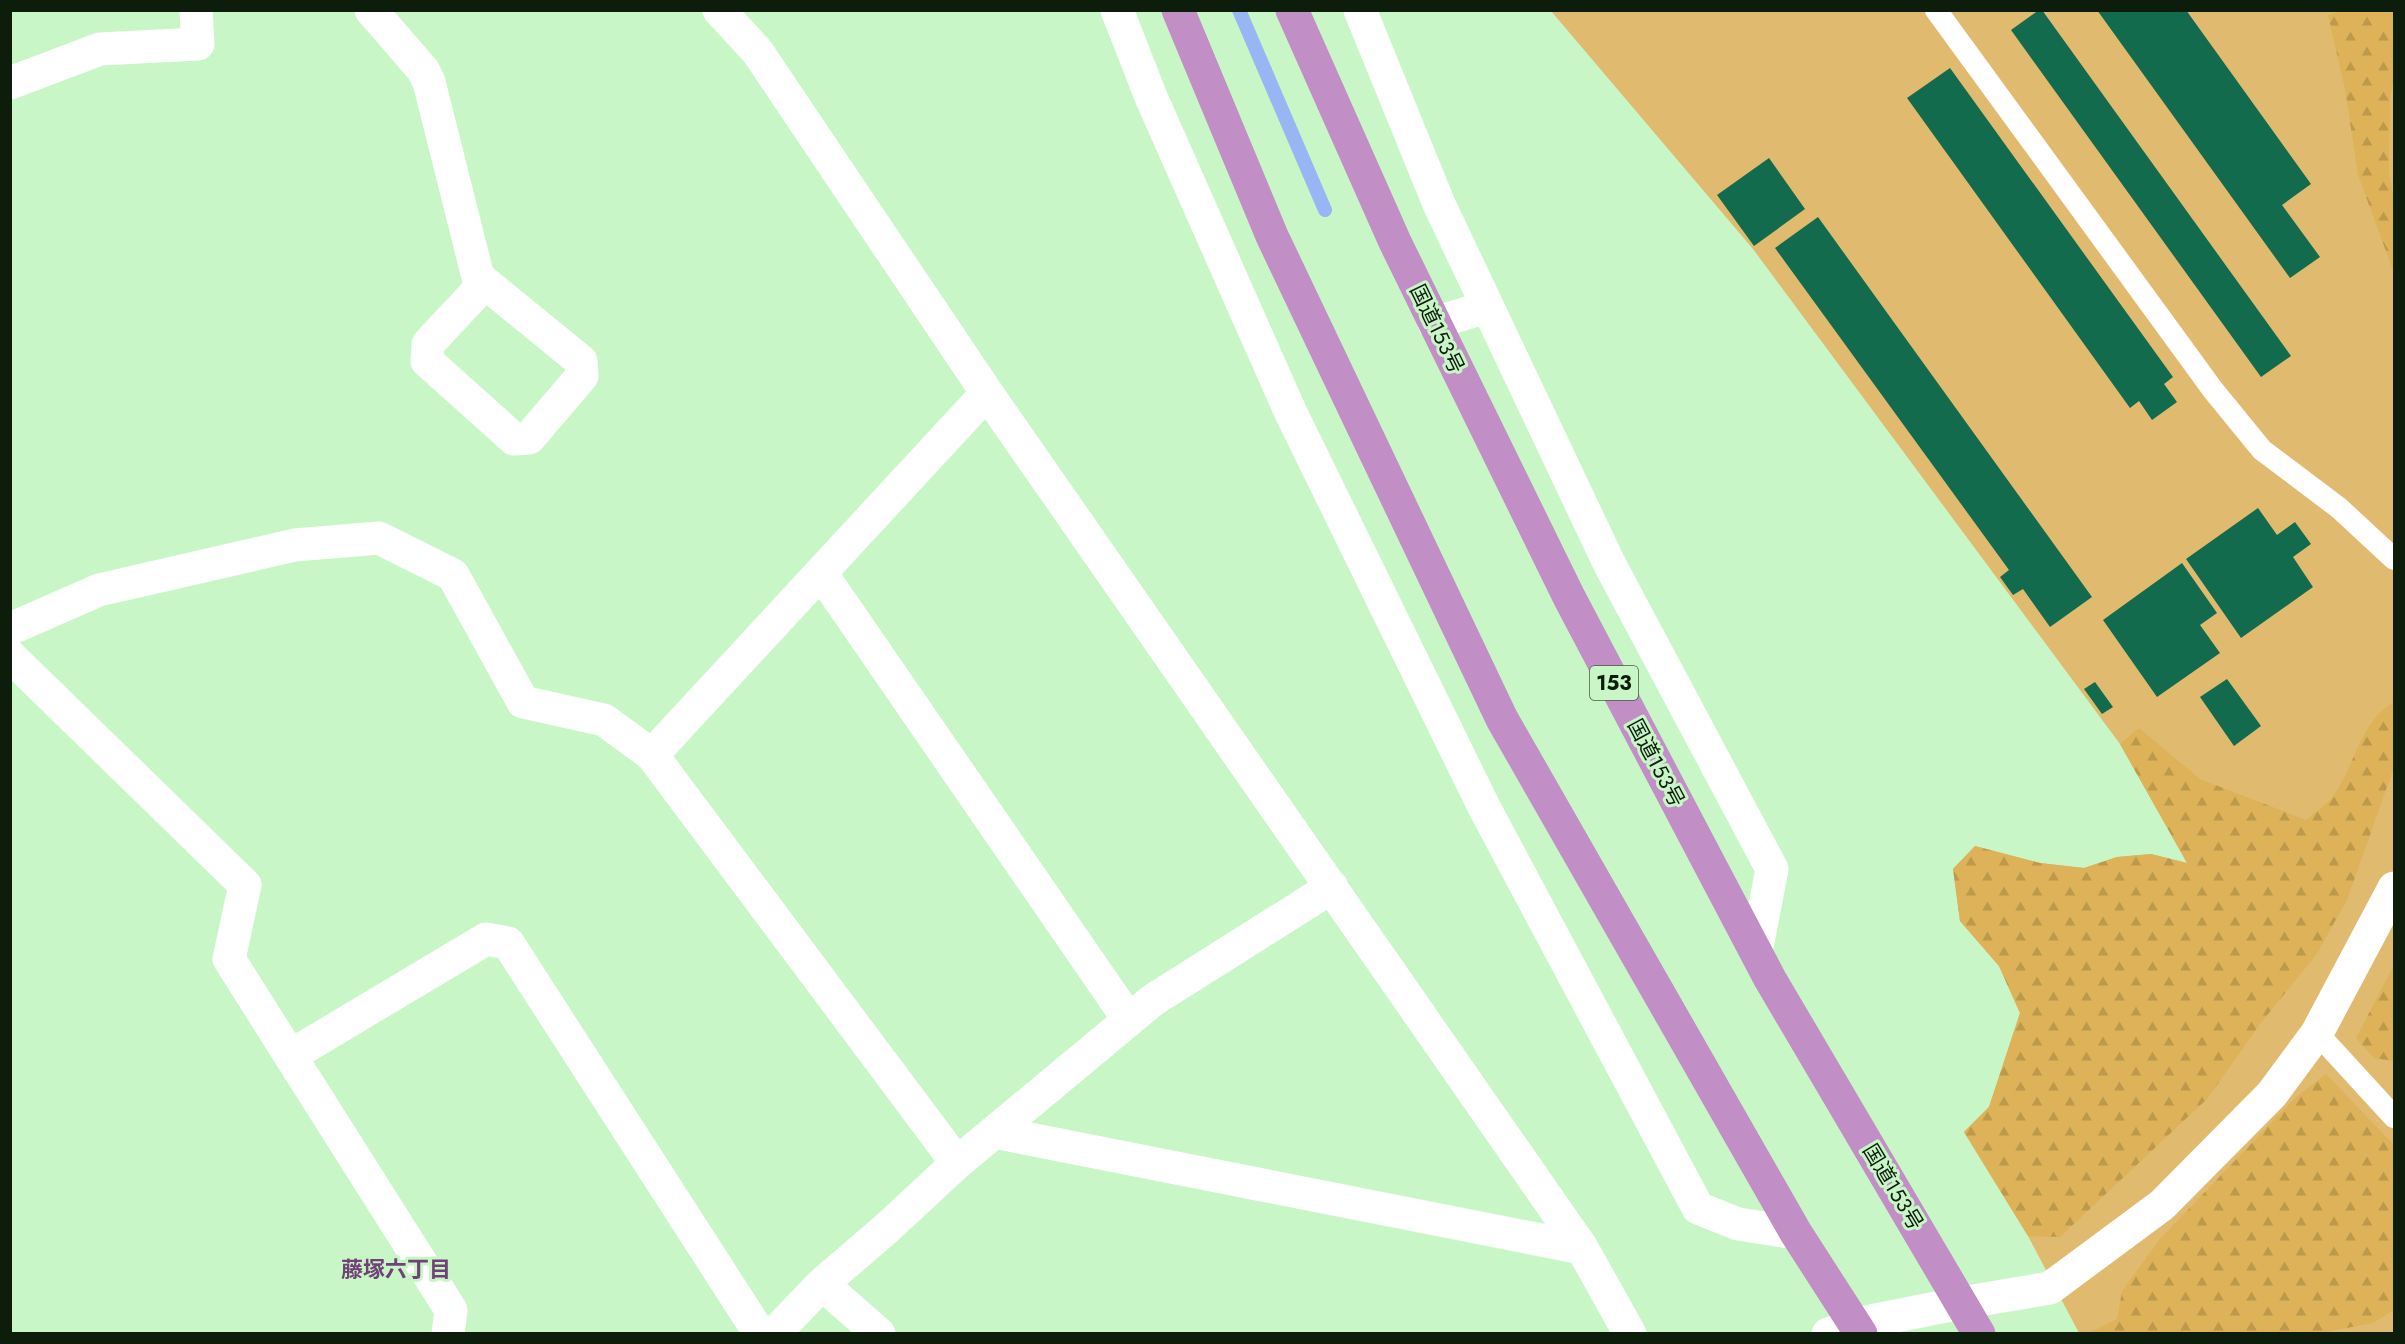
<svg xmlns="http://www.w3.org/2000/svg" width="2405" height="1344" viewBox="0 0 2405 1344" font-family="Jost,'Noto Sans JP',sans-serif">
	<defs>
		<pattern id="forest-firs" width="22" height="20" patternUnits="userSpaceOnUse" patternTransform="scale(1.5)"><rect width="22" height="20" fill="#ddb258"/><path d="M5 1l3.5 6h-7zM16 11l3.5 6h-7z" fill="#bc994b"/></pattern>
	</defs>
	<rect width="100%" height="100%" fill="#c9f6c6"/>
	<path fill="#e0ba6f" d="M 1551,11 L 2394,11 L 2394,1333 L 2079,1333 L 2028,1236 L 1964,1132 L 1989,1107 L 2020,1013 L 1999,966 L 1960,921 L 1953,869 L 1975,846 L 2040,863 L 2084,868 L 2117,857 L 2151,854 L 2187,863 L 2120,744 L 1753,249 Z"/>
	<path fill="url(#forest-firs)" d="M 2345,10 L 2394,11 L 2394,78 L 2390,97 L 2389,173 L 2394,200 L 2394,273 L 2358,175 L 2345,89 L 2328,15 Z
		M 2394,702 L 2394,767 L 2347,900 L 2316,955 L 2260,1024 L 2207,1099 L 2060,1237 L 2028,1236 L 1964,1132 L 1989,1107 L 2020,1013 L 1999,966 L 1960,921 L 1953,869 L 1975,846 L 2040,863 L 2084,868 L 2117,857 L 2151,854 L 2187,863 L 2120,744 L 2139,728 L 2200,779 L 2306,820 C 2315,812 2328,804 2334,795 C 2355,765 2361,720 2394,702 Z
		M 2394,965 L 2394,1061 L 2374,1058 L 2356,1038 Z
		M 2326,1074 L 2394,1145 L 2394,1310 L 2373,1323 L 2320,1333 L 2089,1333 L 2117,1319 L 2122,1291 L 2160,1239 L 2295,1098 Z"/>
	<g fill="none" stroke-linecap="round" stroke-linejoin="round">
		<path stroke="#97b6f3" stroke-width="14" d="M 1239,10 L 1325,210"/>
	</g>
	<path fill="#126b4c" d="M 2039,10 L 2042,10 L 2291,356 L 2261,377 L 2011,30 Z
		M 2097,10 L 2186,10 L 2311,184 L 2282,205 L 2320,257 L 2290,278 Z
		M 1950,68 L 2173,377 L 2164,384 L 2177,402 L 2152,420 L 2139,401 L 2130,408 L 1907,98 Z
		M 1769,158 L 1805,209 L 1754,246 L 1717,195 Z
		M 1818,217 L 2092,597 L 2050,627 L 2023,589 L 2013,595 L 2000,577 L 2009,570 L 1775,248 Z
		M 2258,508 L 2277,535 L 2295,522 L 2311,544 L 2293,557 L 2313,587 L 2241,638 L 2186,559 Z
		M 2182,563 L 2217,613 L 2200,625 L 2220,653 L 2157,697 L 2103,620 Z
		M 2227,679 L 2261,726 L 2234,746 L 2200,697 Z
		M 2095,682 L 2113,707 L 2102,714 L 2084,689 Z"/>
	<g fill="none" stroke-linecap="round" stroke-linejoin="round">
		<path stroke="#fff" stroke-width="22" d="M 1936,10 L 2213,390 L 2262,450 L 2339,508 L 2394,559
			M 2317,1033 L 2394,1117"/>
		<path stroke="#fff" stroke-width="33" d="M 371,10 L 423,70 L 429,82 L 478,277 L 581,361 L 582,376 L 529,438 L 514,439 L 427,361 L 428,344 L 485,283
			M 719,10 L 757,51 L 987,393 L 1582,1248 L 1630,1334
			M 1117,10 L 1151,97 L 1290,411 L 1484,807 L 1698,1208 L 1738,1224 L 1796,1233
			M 1360,10 L 1439,204 L 1609,563 L 1772,869 L 1756,952
			M 10,83 L 100,49 L 198,44 L 196,10
			M 1434,323 L 1487,307
			M 821,573 L 1129,1020
			M 10,629 L 99,590 L 295,545 L 379,538 L 453,575 L 523,702 L 604,720 L 652,755
			M 10,656 L 245,885 L 229,959 L 451,1310 L 448,1334
			M 290,1056 L 486,939 L 508,943 L 760,1334
			M 994,1132 L 1582,1248
			M 957,1163 L 652,755 L 987,393
			M 822,1284 L 879,1334
			M 774,1334 L 822,1284 L 887,1228 L 957,1163 L 1153,1000 L 1332,887
			M 1828,1334 L 1856,1324"/>
		<path stroke="#fff" stroke-width="33" d="M 1856,1324 L 1961,1303 L 2050,1288 L 2162,1205 L 2272,1094 L 2317,1033 L 2394,888"/>
		<path stroke="#c18ec6" stroke-width="33" d="M 1178,10 L 1272,236 L 1502,719 L 1796,1233 L 1861,1334
			M 1292,10 L 1395,242 L 1569,597 L 1770,979 L 1979,1334"/>
	</g>
	<g text-anchor="middle" dominant-baseline="central" stroke-width="6" stroke-linejoin="round" paint-order="stroke">
		<rect fill="#c9f6c6" stroke="#455e44" stroke-width="1.5" x="1590" y="666" width="48" height="34" rx="4.5"/>
		<g font-size="20" font-weight="bold" fill="#0c1d0c">
			<text x="1614" y="683">153</text>
		</g>
		<g font-size="21" fill="#0c1d0c" stroke="#c9f6c6">
			<text transform="translate(1437 329) rotate(64)">国道153号</text>
			<text transform="translate(1656 763) rotate(62)">国道153号</text>
			<text transform="translate(1893 1187) rotate(59)">国道153号</text>
		</g>
		<g font-size="22" font-weight="bold" fill="#714277" stroke="#c9f6c6">
			<text x="396" y="1269">藤塚六丁目</text>
		</g>
	</g>
	<rect width="2405" height="1344" fill="none" stroke="#0c1d0c" stroke-width="24"/>
</svg>
